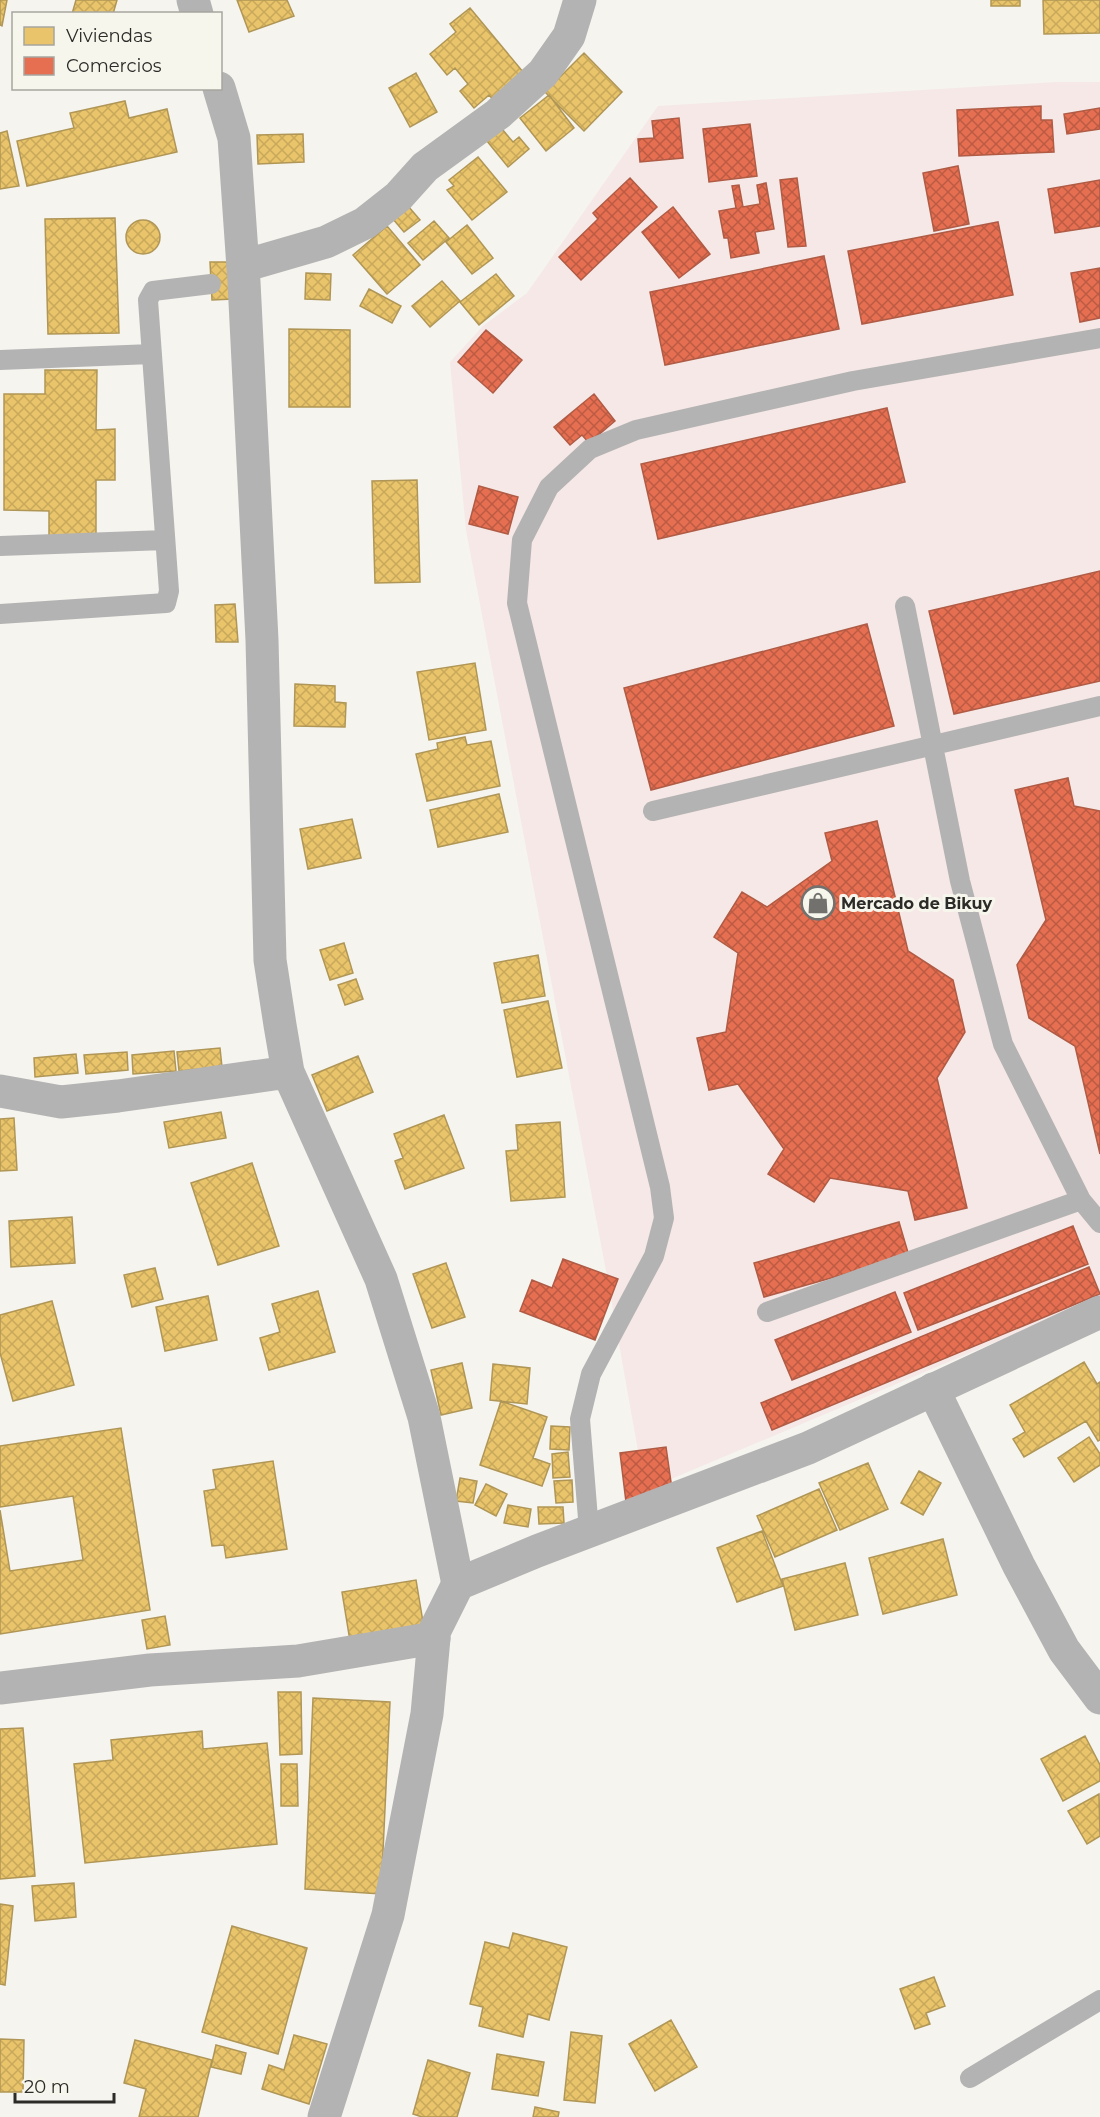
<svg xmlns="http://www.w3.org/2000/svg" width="1100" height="2117" viewBox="0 0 1100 2117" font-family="Montserrat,sans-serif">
	<defs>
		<pattern id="homes-cross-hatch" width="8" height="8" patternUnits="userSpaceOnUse" patternTransform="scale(1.5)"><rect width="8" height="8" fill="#e9c46a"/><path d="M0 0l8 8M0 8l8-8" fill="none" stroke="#c8a95c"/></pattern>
		<pattern id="shops-cross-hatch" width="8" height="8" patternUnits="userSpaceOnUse" patternTransform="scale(1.5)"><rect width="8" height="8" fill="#e76f51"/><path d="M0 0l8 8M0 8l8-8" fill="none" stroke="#bb5b43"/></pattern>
	</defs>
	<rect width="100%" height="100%" fill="#f5f4ef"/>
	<path fill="#f5e8e6" d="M 1057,82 L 1100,82 L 1100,1298 L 645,1490 L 607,1276 L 466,530 L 450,362 L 483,326 L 527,293 L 658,106 Z"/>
	<path fill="url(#homes-cross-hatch)" stroke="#b09656" stroke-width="1.5" d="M 0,0 L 7,0 L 2,26 L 0,25 Z
		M 76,0 L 117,0 L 113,14 L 72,14 Z
		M 237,0 L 287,0 L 294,16 L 249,32 Z
		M 991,0 L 1020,0 L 1020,6 L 991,6 Z
		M 1043,0 L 1100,0 L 1100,33 L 1044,34 Z
		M 470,8 L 528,78 L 496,103 L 489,95 L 474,108 L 460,91 L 468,84 L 455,68 L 447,75 L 430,54 L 456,32 L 450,24 Z
		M 584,53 L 622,92 L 584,131 L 545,92 Z
		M 416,73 L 437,112 L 410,127 L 389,88 Z
		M 549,95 L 574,128 L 546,151 L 520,118 Z
		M 125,101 L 129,118 L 167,109 L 177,152 L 27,186 L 17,141 L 74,128 L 70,113 Z
		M 502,129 L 513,142 L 519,137 L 529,149 L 508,167 L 487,141 Z
		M 7,131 L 19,186 L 0,189 L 0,133 Z
		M 303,134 L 304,162 L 258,164 L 257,135 Z
		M 478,157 L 507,192 L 472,220 L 447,190 L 454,186 L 449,180 Z
		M 408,206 L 420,220 L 404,232 L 393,219 Z
		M 115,218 L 119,333 L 48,334 L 45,219 Z
		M126 237a17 17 0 1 1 34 0a17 17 0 1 1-34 0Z
		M 434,221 L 449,238 L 423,260 L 408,243 Z
		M 467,225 L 493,258 L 472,274 L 446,242 Z
		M 387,226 L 420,265 L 387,294 L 353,255 Z
		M 210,262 L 232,262 L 233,299 L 212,300 Z
		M 306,273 L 331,274 L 330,300 L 305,299 Z
		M 496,274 L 514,296 L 479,325 L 460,302 Z
		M 442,281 L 460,301 L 430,327 L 412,306 Z
		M 369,289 L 401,306 L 392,323 L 360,306 Z
		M 289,329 L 350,330 L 350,407 L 289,407 Z
		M 45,370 L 97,370 L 96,430 L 115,429 L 115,480 L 96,480 L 96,539 L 49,538 L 49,511 L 4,510 L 4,394 L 45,394 Z
		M 417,480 L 420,582 L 375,583 L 372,481 Z
		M 235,604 L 238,642 L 216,642 L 215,605 Z
		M 475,663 L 486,730 L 429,740 L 417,672 Z
		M 295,684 L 335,686 L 335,702 L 346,703 L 345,727 L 294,726 Z
		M 465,737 L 467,745 L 491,741 L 500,786 L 427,801 L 416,754 L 438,749 L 437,743 Z
		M 499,794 L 508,832 L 438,847 L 430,810 Z
		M 352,819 L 361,858 L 308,869 L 300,829 Z
		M 344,943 L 353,973 L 330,980 L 320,950 Z
		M 538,955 L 545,996 L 502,1003 L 494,963 Z
		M 356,979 L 363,999 L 345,1005 L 338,985 Z
		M 548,1001 L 562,1068 L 517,1077 L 504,1010 Z
		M 220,1048 L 222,1067 L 179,1071 L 177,1052 Z
		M 174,1051 L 176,1071 L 133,1074 L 132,1055 Z
		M 127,1052 L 128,1070 L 86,1074 L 84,1055 Z
		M 76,1054 L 78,1073 L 35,1077 L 34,1058 Z
		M 358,1056 L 373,1092 L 327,1111 L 312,1075 Z
		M 221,1112 L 226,1138 L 169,1148 L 164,1122 Z
		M 444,1115 L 464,1168 L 405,1189 L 395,1161 L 403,1158 L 394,1134 Z
		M 14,1118 L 17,1170 L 0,1171 L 0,1119 Z
		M 560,1122 L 565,1197 L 511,1201 L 506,1151 L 518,1150 L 516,1125 Z
		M 252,1163 L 279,1246 L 218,1265 L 191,1183 Z
		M 72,1217 L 75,1263 L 11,1267 L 9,1221 Z
		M 446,1263 L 465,1317 L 432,1328 L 413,1274 Z
		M 155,1268 L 163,1299 L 132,1307 L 124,1275 Z
		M 318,1291 L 335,1352 L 269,1370 L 260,1338 L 280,1332 L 272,1304 Z
		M 208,1296 L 217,1340 L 165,1351 L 156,1307 Z
		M 52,1301 L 74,1385 L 13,1401 L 0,1353 L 0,1315 Z
		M 1084,1362 L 1097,1384 L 1100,1382 L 1100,1440 L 1098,1441 L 1086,1421 L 1024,1457 L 1013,1439 L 1025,1432 L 1010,1405 Z
		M 462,1363 L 472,1408 L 441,1415 L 431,1370 Z
		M 493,1364 L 530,1368 L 527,1404 L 490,1400 Z
		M 501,1401 L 547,1417 L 533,1458 L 550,1464 L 542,1486 L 480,1465 Z
		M 551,1426 L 570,1427 L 569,1450 L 550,1449 Z
		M 121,1428 L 150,1610 L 0,1634 L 0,1510 L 10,1571 L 83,1560 L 73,1496 L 0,1507 L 0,1446 Z
		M 1089,1437 L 1100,1454 L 1100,1465 L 1074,1482 L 1058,1458 Z
		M 568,1452 L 570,1477 L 553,1478 L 552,1454 Z
		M 273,1461 L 287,1549 L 226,1558 L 224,1545 L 212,1546 L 204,1491 L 216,1489 L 213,1470 Z
		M 868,1463 L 888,1509 L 840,1530 L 819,1483 Z
		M 919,1471 L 941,1483 L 923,1515 L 901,1503 Z
		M 460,1478 L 477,1481 L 473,1503 L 456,1501 Z
		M 572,1480 L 573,1502 L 556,1503 L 554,1481 Z
		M 486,1484 L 507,1494 L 496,1516 L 475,1505 Z
		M 819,1489 L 837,1530 L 775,1557 L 757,1516 Z
		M 508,1505 L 531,1509 L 528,1527 L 504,1523 Z
		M 538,1507 L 563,1507 L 564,1523 L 539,1524 Z
		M 762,1531 L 783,1586 L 737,1602 L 717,1548 Z
		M 943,1539 L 957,1595 L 883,1614 L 869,1558 Z
		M 845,1563 L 858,1615 L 795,1630 L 782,1579 Z
		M 416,1580 L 424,1628 L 350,1641 L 342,1592 Z
		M 165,1616 L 170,1645 L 147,1649 L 142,1620 Z
		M 278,1692 L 301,1692 L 302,1754 L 280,1755 Z
		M 313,1698 L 390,1702 L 381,1894 L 305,1889 Z
		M 23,1728 L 35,1876 L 0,1879 L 0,1729 Z
		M 202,1731 L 203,1749 L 267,1743 L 277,1844 L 85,1863 L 74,1764 L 113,1760 L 111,1740 Z
		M 1085,1736 L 1100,1765 L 1100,1781 L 1063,1801 L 1041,1759 Z
		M 281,1764 L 297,1764 L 298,1806 L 281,1806 Z
		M 1099,1794 L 1100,1836 L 1087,1844 L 1068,1811 Z
		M 74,1883 L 76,1917 L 35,1921 L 32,1886 Z
		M 0,1904 L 13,1906 L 5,1985 L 0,1984 Z
		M 232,1926 L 307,1948 L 278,2054 L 202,2032 Z
		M 513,1933 L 567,1947 L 549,2020 L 528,2014 L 523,2037 L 479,2026 L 483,2007 L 470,2004 L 485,1942 L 509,1948 Z
		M 934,1977 L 945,2006 L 926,2013 L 930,2024 L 915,2029 L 900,1989 Z
		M 671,2020 L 697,2067 L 655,2091 L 629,2044 Z
		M 571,2032 L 602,2036 L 595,2103 L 564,2100 Z
		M 294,2035 L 327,2044 L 309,2104 L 262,2089 L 269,2065 L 284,2070 Z
		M 0,2039 L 24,2040 L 23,2092 L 0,2092 Z
		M 135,2040 L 212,2060 L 198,2117 L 139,2117 L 146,2089 L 124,2083 Z
		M 216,2045 L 246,2053 L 241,2074 L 211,2067 Z
		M 497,2054 L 544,2062 L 538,2096 L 492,2089 Z
		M 428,2060 L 470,2073 L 457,2117 L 422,2117 L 413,2114 Z
		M 535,2107 L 559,2112 L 558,2117 L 533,2117 Z"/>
	<path fill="url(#shops-cross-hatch)" stroke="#af5b45" stroke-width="1.5" d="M 1041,106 L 1041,120 L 1052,120 L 1054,152 L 959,156 L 957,110 Z
		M 1100,108 L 1100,129 L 1067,134 L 1064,114 Z
		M 679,118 L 683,158 L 640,162 L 638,139 L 654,138 L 652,121 Z
		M 750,124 L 757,176 L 709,182 L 703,129 Z
		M 958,166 L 969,224 L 934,231 L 923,173 Z
		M 630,178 L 657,207 L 581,280 L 559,257 L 598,219 L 593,213 Z
		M 797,178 L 806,246 L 788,247 L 780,180 Z
		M 1100,180 L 1100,226 L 1055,233 L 1048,189 Z
		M 766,183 L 774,229 L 755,232 L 759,253 L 731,258 L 728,238 L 724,238 L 719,211 L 736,208 L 732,186 L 739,185 L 743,207 L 760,204 L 757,185 Z
		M 673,207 L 710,254 L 679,278 L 642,232 Z
		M 998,222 L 1013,295 L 862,324 L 848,251 Z
		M 824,256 L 839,329 L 665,365 L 650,292 Z
		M 1100,268 L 1100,318 L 1080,322 L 1071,273 Z
		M 486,330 L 522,360 L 493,393 L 458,362 Z
		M 594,394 L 615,421 L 589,443 L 582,435 L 570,445 L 554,427 Z
		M 887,408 L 905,482 L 658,539 L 641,464 Z
		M 479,486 L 518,497 L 508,534 L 469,524 Z
		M 1100,571 L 1100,681 L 954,714 L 929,611 Z
		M 867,624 L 894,726 L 651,790 L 624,688 Z
		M 1068,778 L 1074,806 L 1100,811 L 1100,1154 L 1075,1046 L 1029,1018 L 1017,965 L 1046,920 L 1015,790 Z
		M 877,821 L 908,951 L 953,980 L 965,1032 L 937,1078 L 967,1208 L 915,1220 L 908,1191 L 830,1178 L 814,1202 L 768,1174 L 784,1149 L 738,1084 L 709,1090 L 697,1038 L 726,1032 L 738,953 L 714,937 L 742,892 L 767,907 L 832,861 L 825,833 Z
		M 899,1222 L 909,1256 L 764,1297 L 754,1263 Z
		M 1073,1226 L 1088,1264 L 918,1330 L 904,1293 Z
		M 563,1259 L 618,1279 L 595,1340 L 520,1311 L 532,1280 L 552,1288 Z
		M 1089,1267 L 1100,1294 L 772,1430 L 761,1403 Z
		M 895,1292 L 911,1332 L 792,1380 L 775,1340 Z
		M 666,1447 L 673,1496 L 626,1502 L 620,1453 Z"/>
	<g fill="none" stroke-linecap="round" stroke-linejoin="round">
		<path stroke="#b4b3b3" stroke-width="20" d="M 0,360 L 152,354
			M 0,546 L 165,540
			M 905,606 L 960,881 L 1003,1044 L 1081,1200 L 1100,1223
			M 0,614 L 166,603 L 169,591 L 148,300 L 153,291 L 211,284
			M 653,811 L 1100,706
			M 767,1312 L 1081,1200
			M 589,1531 L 580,1419 L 591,1374 L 654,1256 L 664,1218 L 660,1187 L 517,603 L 522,540 L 549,487 L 590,449 L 636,430 L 853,381 L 1100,338
			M 970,2078 L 1100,2000"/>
		<path stroke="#b4b3b3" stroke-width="33" d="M 193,0 L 197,14
			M 219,88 L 234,138 L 244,282 L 262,640 L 270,960 L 280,1025 L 288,1072 L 381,1279 L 424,1417 L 458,1584
			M 243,266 L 326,242 L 365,223 L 398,197 L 425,167 L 498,114 L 543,73 L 569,36 L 580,0
			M 0,1091 L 61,1102 L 118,1096 L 288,1072
			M 933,1389 L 1019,1566 L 1064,1650 L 1100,1698
			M 0,1688 L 150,1670 L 298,1661 L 434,1638"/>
		<path stroke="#b4b3b3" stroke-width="33" d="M 324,2117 L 388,1915 L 427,1714 L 434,1638 L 433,1634 L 458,1584 L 537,1551 L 808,1448 L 1100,1312"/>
	</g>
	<defs>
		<g id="shop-ring" transform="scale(1.725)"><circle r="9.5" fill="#f7f6ed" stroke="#72716e" stroke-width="1.5"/><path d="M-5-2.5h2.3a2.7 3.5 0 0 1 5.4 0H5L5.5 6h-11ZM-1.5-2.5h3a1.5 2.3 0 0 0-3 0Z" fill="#72716e"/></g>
	</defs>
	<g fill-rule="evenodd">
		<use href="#shop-ring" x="818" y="903"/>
	</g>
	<g text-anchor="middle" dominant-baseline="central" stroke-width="6" stroke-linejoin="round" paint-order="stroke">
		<g font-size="16" font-weight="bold" fill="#2c2b28" stroke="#f7f6ed" text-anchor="start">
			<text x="841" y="903">Mercado de Bikuy</text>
		</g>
	</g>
	<rect x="12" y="12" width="210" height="78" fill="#f7f6ed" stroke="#a6a59e" stroke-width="1.5"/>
	<rect x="24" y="27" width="30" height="18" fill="#e9c46a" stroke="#a6a59e" stroke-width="1.5"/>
	<text x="66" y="42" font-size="18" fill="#2c2b28">Viviendas</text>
	<rect x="24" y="57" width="30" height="18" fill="#e76f51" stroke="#a6a59e" stroke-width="1.5"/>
	<text x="66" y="72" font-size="18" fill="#2c2b28">Comercios</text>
	<path d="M15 2093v9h99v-9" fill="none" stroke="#2c2b28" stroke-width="3"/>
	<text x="24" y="2093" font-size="18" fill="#2c2b28" stroke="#f7f6ed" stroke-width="4.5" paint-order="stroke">20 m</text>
</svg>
